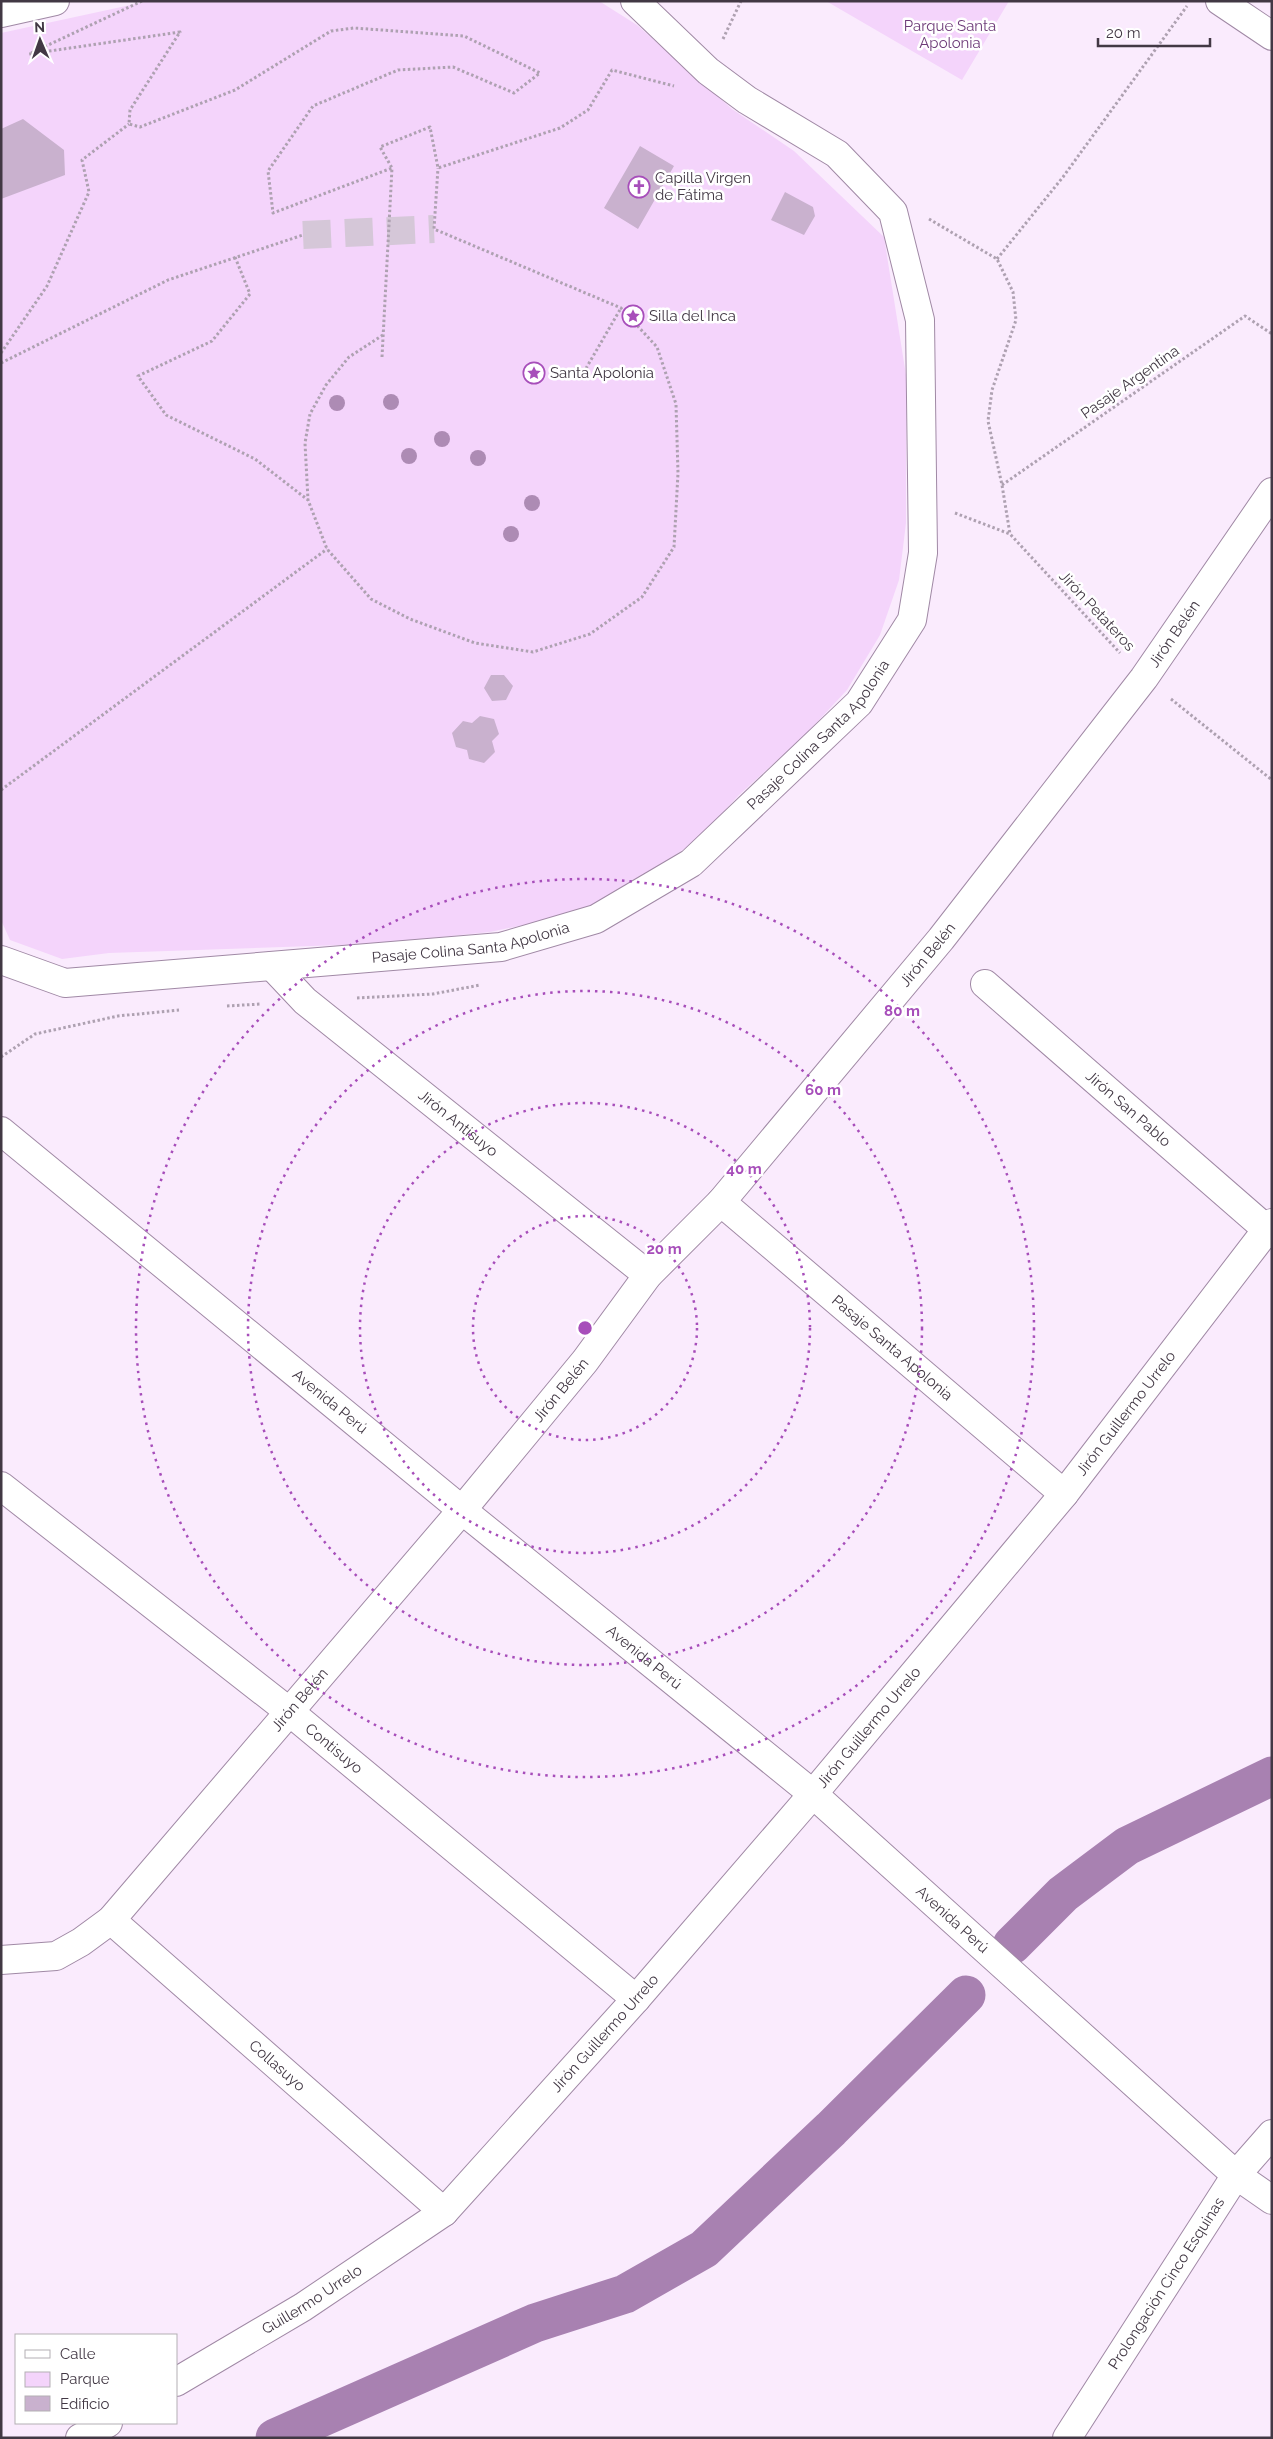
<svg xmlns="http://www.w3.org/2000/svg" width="1273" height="2439" viewBox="0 0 1273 2439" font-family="Raleway,sans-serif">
	<rect width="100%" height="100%" fill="#faebfd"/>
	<path fill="#f4d4fb" d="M 149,1 L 599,1 L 637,25 L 732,109 L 794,151 L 884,237 L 906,375 L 906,523 L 899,580 L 880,635 L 847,690 L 806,734 L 739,795 L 696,841 L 593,910 L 490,932 L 370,944 L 109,953 L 62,959 L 10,940 L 1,920 L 1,33 Z
		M 826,1 L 1009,1 L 962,80 Z"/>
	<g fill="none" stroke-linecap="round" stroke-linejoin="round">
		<path stroke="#a881b1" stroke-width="39" d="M 1012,1945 L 1063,1894 L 1127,1846 L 1272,1776
			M 275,2438 L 535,2323 L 625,2294 L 704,2249 L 831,2129 L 966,1995"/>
	</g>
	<path fill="#c9b1ce" d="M 23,119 L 64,150 L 65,175 L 1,199 L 1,129 Z
		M 640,146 L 674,166 L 638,229 L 604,208 Z
		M 785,192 L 813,207 L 815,216 L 804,235 L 771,220 Z
		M 491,675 L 504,675 L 513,686 L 506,700 L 492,701 L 484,688 Z
		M 480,716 L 494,719 L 499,734 L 492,741 L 495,752 L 484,763 L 469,759 L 467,750 L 456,747 L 452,733 L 463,721 L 472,723 Z"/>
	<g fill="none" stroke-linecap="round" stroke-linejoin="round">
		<path stroke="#d5c7d8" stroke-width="28" stroke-dasharray="28 14" stroke-linecap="butt" d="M 303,235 L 434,229"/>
		<g stroke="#a089a5" stroke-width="30">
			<g id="minor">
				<path d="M 1220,1 L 1272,36"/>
				<path d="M 1,13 L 55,1"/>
				<path id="s1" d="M 1,960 L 65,983 L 501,947 L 596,919 L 691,863 L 859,703 L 912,620 L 923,553 L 920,320 L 893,212 L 837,154 L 747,100 L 708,71 L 635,1"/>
				<path id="s2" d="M 272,966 L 305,1001 L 648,1275"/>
				<path id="s3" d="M 985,984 L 1272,1234"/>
				<path id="s4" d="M 1,1131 L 462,1510 L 813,1794 L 1236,2175 L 1272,2200"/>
				<path id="s5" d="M 721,1202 L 1064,1494"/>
				<path id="s6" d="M 1,1486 L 291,1713 L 636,1999"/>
				<path id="s7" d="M 111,1920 L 444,2212"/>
				<path id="s8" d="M 1,1960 L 56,1956 L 81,1942 L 111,1920 L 462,1510 L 585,1361 L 648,1275 L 721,1202 L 941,939 L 1144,678 L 1272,492"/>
				<path id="s9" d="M 176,2382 L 303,2307 L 444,2212 L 636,1999 L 813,1794 L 1064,1494 L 1272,1223"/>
				<path d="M 80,2438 L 108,2423"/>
				<path id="s10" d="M 1067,2438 L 1236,2175 L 1272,2134"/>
			</g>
		</g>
		<path stroke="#aea1b1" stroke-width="3" stroke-dasharray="2.5 2.5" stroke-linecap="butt" d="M 142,1 L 29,54 L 180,32 L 130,110 L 129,124 L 140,127 L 235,90 L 331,31 L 354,28 L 464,36 L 540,73 L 514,93 L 453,67 L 398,70 L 313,106 L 268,171 L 273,213 L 392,168
			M 723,39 L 741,1
			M 929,219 L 997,259 L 1013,292 L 1016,320 L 992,390 L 988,421 L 1002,485 L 1010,534
			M 235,257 L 250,294 L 212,341 L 138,376 L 166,415 L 255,459 L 308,500
			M 997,259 L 1063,177 L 1187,6
			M 383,335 L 349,357 L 326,385 L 310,414 L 305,443 L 308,500 L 327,549 L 371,599 L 410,619 L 475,643 L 533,652 L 590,634 L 642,597 L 674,547 L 678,473 L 676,404 L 657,347 L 621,308 L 434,229 L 438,168
			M 1,353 L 47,286 L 89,192 L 82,160 L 129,124
			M 382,357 L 392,168 L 380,147 L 430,127 L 438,168 L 560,128 L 588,110 L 612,70 L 674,86
			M 1,363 L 168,280 L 303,235
			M 581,377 L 621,308
			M 1002,485 L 1245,316 L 1272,334
			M 955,513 L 1010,534 L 1120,653
			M 1171,699 L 1272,780
			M 1,790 L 327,549
			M 357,998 L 433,994 L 480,985
			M 227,1006 L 261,1004
			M 1,1057 L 35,1034 L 118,1016 L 179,1010"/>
		<use href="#minor" stroke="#fff" stroke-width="28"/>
	</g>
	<g fill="#ad8bb4">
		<circle cx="391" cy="402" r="8"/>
		<circle cx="337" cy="403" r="8"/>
		<circle cx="442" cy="439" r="8"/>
		<circle cx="409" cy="456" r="8"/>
		<circle cx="478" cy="458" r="8"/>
		<circle cx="532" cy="503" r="8"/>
		<circle cx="511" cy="534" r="8"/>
	</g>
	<g fill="none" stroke="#a74eba" stroke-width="2.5" stroke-dasharray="2.5 5">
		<circle cx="585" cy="1328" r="112"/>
		<circle cx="585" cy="1328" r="225"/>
		<circle cx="585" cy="1328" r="337"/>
		<circle cx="585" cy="1328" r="449"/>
	</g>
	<defs>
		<g id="church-ring" transform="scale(1.125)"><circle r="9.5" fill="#fff" stroke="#a74eba" stroke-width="1.5"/><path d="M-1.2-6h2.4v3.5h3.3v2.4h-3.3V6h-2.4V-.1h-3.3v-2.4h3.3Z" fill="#a74eba"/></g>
		<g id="sight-ring" transform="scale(1.125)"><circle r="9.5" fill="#fff" stroke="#a74eba" stroke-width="1.5"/><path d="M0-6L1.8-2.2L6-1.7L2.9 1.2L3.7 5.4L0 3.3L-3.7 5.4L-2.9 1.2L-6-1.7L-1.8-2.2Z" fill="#a74eba"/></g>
	</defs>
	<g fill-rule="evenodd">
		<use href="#church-ring" x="639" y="187"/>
		<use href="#sight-ring" x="633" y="316"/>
		<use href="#sight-ring" x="534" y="373"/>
	</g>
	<g text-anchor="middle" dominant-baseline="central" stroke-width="5" stroke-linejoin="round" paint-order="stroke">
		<g font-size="15" fill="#6e3c79" stroke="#fff">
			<text x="950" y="26">Parque Santa<tspan x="950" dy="17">Apolonia</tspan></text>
		</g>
		<g font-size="15" fill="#423844" stroke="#fff" text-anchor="start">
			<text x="655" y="178">Capilla Virgen<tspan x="655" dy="17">de Fátima</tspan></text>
			<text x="649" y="316">Silla del Inca</text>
			<text x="550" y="373">Santa Apolonia</text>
		</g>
		<g font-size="15" fill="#423844" stroke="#fff">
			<text transform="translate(1130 382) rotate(-35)">Pasaje Argentina</text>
			<text transform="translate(1097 611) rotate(47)">Jirón Petateros</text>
			<text stroke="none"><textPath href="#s8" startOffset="1791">Jirón Belén</textPath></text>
			<text stroke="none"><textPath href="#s1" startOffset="896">Pasaje Colina Santa Apolonia</textPath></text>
			<text stroke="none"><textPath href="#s1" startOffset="476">Pasaje Colina Santa Apolonia</textPath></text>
			<text stroke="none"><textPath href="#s8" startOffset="1386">Jirón Belén</textPath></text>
			<text stroke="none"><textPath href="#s3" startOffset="190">Jirón San Pablo</textPath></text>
			<text stroke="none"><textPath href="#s2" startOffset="244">Jirón Antisuyo</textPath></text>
			<text stroke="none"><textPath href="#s5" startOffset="225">Pasaje Santa Apolonia</textPath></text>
			<text stroke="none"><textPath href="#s8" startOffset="816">Jirón Belén</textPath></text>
			<text stroke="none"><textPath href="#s4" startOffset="426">Avenida Perú</textPath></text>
			<text stroke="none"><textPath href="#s9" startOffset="1368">Jirón Guillermo Urrelo</textPath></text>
			<text stroke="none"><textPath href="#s4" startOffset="831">Avenida Perú</textPath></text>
			<text stroke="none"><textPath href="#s8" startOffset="411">Jirón Belén</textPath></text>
			<text stroke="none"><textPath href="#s9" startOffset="962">Jirón Guillermo Urrelo</textPath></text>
			<text stroke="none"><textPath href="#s6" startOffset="424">Contisuyo</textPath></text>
			<text stroke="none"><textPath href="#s4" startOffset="1236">Avenida Perú</textPath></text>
			<text stroke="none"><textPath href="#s9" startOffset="558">Jirón Guillermo Urrelo</textPath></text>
			<text stroke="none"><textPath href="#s7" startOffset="221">Collasuyo</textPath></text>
			<text stroke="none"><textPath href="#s10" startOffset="184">Prolongación Cinco Esquinas</textPath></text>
			<text stroke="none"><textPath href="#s9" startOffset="159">Guillermo Urrelo</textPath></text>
		</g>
	</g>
	<circle cx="585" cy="1328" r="8" fill="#a74eba" stroke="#fff" stroke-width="2.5"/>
	<g font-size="15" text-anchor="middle" font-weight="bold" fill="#a74eba" stroke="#fff" stroke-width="5" stroke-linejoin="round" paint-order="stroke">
		<text x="902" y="1016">80 m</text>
		<text x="823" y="1095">60 m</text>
		<text x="744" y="1174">40 m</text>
		<text x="664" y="1254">20 m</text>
	</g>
	<rect width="1273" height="2439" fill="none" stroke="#423844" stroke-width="5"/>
	<rect x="15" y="2334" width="162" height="90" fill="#ffffff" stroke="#b3afb4"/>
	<rect x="25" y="2350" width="25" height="8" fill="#ffffff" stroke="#b3afb4"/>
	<text x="60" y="2359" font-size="15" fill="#423844">Calle</text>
	<rect x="25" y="2372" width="25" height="15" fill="#f4d4fb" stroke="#b3afb4"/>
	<text x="60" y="2384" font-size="15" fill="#423844">Parque</text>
	<rect x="25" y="2396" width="25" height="15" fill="#c9b1ce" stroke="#b3afb4"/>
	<text x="60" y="2409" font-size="15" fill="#423844">Edificio</text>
	<g transform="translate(40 40) rotate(358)" stroke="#ffffff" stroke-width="4" paint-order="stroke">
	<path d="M0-4L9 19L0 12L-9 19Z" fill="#423844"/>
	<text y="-8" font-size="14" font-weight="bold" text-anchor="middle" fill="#423844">N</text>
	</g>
	<path d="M1098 38v8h112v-8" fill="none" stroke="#423844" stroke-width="2.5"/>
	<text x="1106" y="38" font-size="15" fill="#423844" stroke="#ffffff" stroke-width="4" paint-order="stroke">20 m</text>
</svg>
